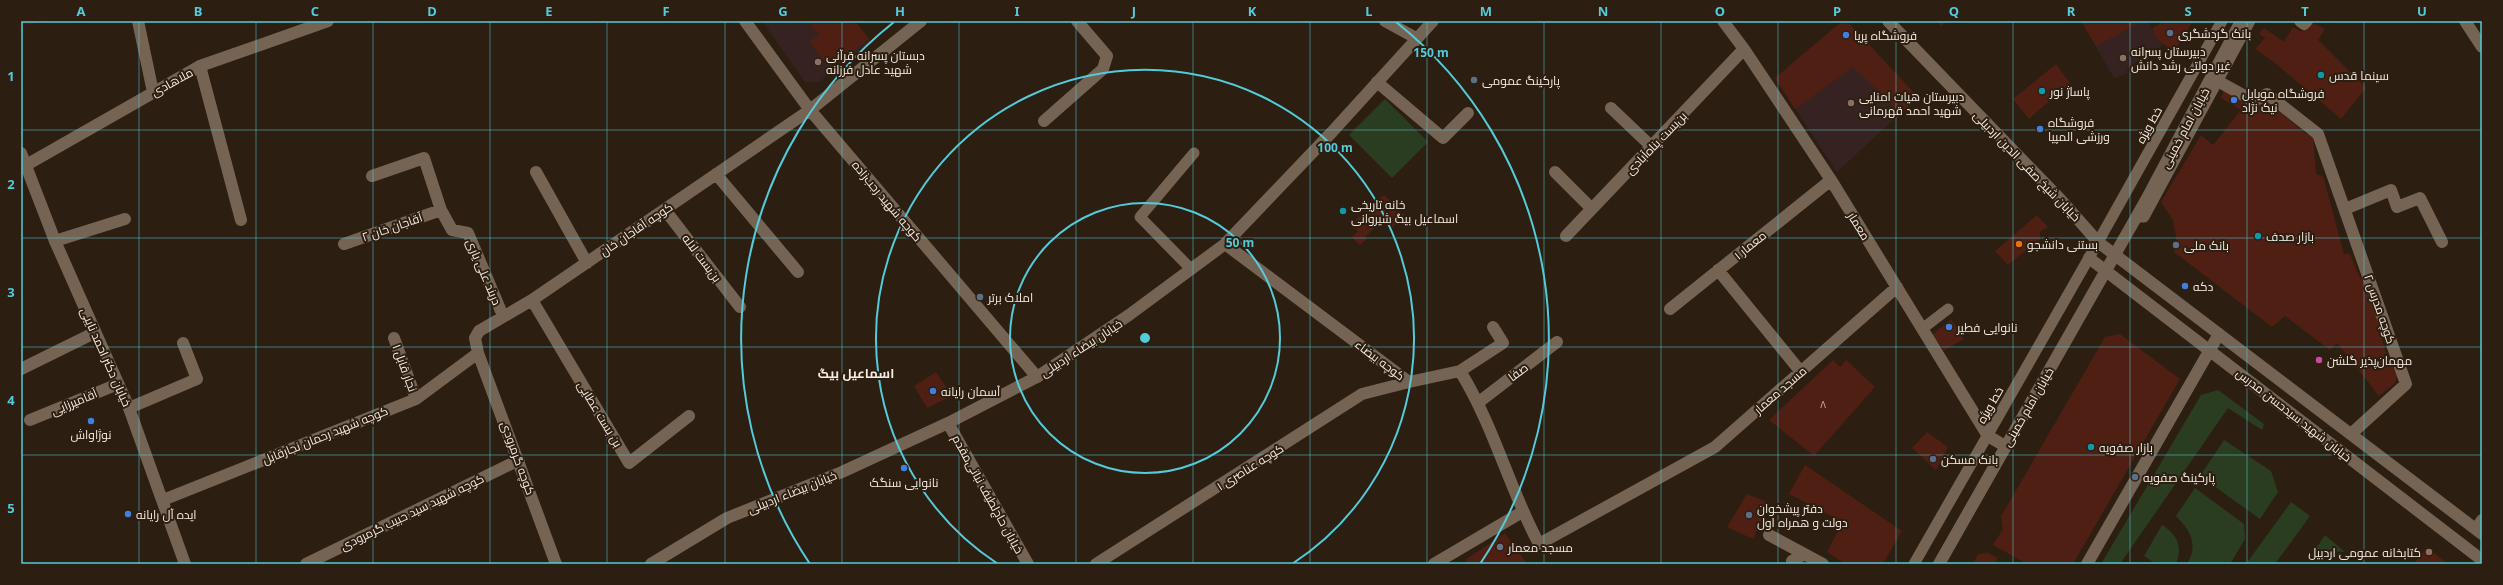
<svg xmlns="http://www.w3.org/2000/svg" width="2503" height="585" viewBox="0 0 2503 585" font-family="'Noto Sans',Cairo,sans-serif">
	<rect width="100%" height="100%" fill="#2c1e10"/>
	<path fill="#362321" d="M 762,21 L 855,21 L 871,41 L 819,82 L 805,82 Z
		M 2081,21 L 2148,21 L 2157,39 L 2164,44 L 2126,69 L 2129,73 L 2114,78 Z
		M 1829,32 L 1848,53 L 1863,39 L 1918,97 L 1837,172 L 1775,78 Z"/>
	<path fill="#2b3d21" d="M 1385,99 L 1428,142 L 1392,178 L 1349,135 Z
		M 2218,390 L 2264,424 L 2262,430 L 2228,408 L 2120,564 L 2101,564 L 2201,395 Z
		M 2224,440 L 2271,471 L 2278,492 L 2260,519 L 2200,476 Z
		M 2195,488 L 2244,524 L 2245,539 L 2230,564 L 2187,564 C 2199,545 2190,530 2176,516 Z
		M 2291,502 L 2310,516 L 2275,564 L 2246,564 Z
		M 2162,525 C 2177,534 2183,547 2176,564 L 2156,564 L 2144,556 Z
		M 2325,535 L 2345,552 L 2325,551 L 2311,556 Z"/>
	<path fill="#501f13" d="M 21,21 L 46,21 L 46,22 L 21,25 Z
		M 807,21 L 855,21 L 869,39 L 831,69 L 809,42 L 819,35 Z
		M 1842,21 L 1847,21 L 1918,97 L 1901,113 L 1853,67 L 1795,109 L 1775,78 Z
		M 1936,21 L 1949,21 L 1941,26 Z
		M 2081,21 L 2143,21 L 2096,46 Z
		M 2165,21 L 2193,21 L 2174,52 L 2157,39 L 2152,28 Z
		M 2309,21 L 2325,29 L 2318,40 L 2366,88 L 2341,119 L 2274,62 L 2255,49 L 2265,38 L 2259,34 L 2264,28 L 2284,42 L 2293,27 L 2301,32 Z
		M 2056,64 L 2070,83 L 2029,119 L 2013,99 Z
		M 2224,90 L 2248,101 L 2252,107 L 2264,99 L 2306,134 L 2313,135 L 2316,174 L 2323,176 L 2344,254 L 2350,254 L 2359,276 L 2369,286 L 2384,347 L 2397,376 L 2395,383 L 2379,396 L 2337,343 L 2330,350 L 2285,316 L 2272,327 L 2174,252 L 2177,242 L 2173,220 L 2161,202 L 2201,135 L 2213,145 L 2241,110 L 2221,98 Z
		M 1384,195 L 1405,216 L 1393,227 L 1384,218 L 1365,237 L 1367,239 L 1360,245 L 1352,237 L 1358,231 L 1351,224 Z
		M 2037,215 L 2048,227 L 2040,232 L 2040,239 L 2008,265 L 1995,251 Z
		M 1951,319 L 1964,339 L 1944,350 L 1932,335 Z
		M 2120,334 L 2180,379 L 2073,564 L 2027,564 L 1993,545 L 2003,529 L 2001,516 L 2105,337 Z
		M 1833,360 L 1840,367 L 1846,360 L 1875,387 L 1814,456 L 1769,420 Z
		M 936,372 L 952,396 L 927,408 L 914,386 Z
		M 1927,432 L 1948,447 L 1936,470 L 1912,448 Z
		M 1805,465 L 1902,531 L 1883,564 L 1845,564 L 1827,552 L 1843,522 L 1789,494 Z
		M 1747,494 L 1770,503 L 1753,539 L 1727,527 Z
		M 1505,533 L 1527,564 L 1468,564 L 1465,560 Z
		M 2427,547 L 2448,564 L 2414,564 Z
		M 1988,553 L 1998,558 L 1994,564 L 1973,564 L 1978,554 Z"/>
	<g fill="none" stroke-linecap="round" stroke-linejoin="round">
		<path stroke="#756454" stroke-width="11" d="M 2137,217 L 2144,217 L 2250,21
			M 1191,269 L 1140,217 L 1194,153
			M 1922,329 L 1948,309
			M 1914,564 L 2098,242 L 2222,21"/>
		<path stroke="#756454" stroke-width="12" d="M 138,21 L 153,92
			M 745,21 L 810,110 L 1037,377
			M 1723,21 L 1744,49 L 1831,180 L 1988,436 L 2005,446
			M 2300,21 L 2304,24 L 2307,21
			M 2465,21 L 2482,47
			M 200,66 L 241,220
			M 2212,78 L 2254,101 L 2267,94 L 2318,134 L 2406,384 L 2351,434
			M 1377,82 L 1443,138 L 1468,113
			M 1611,108 L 1652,147
			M 1044,121 L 1103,69 L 1107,56 L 1077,21
			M 536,172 L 587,263
			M 1555,172 L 1592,209
			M 716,174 L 798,272
			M 372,176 L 424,158 L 441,210 L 452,230 L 468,233 L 503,316
			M 2345,209 L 2391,190 L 2397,207 L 2420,198 L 2442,242
			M 665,210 L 740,307
			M 1566,236 L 1744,49
			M 55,241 L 125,219
			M 344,244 L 441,210
			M 1225,244 L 1409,382 L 1460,371 C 1494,426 1509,488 1539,544 L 1715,447 L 1897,287
			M 1718,270 L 1801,372
			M 532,300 L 629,463 L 689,416
			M 1670,309 L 1831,180
			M 394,338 L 416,399
			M 21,369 L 94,333
			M 1460,371 L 1503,343 L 1493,327
			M 1479,402 L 1557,342
			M 129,408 L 197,379 L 183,343
			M 30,420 L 118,384
			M 163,500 L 416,399 L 478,353
			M 2476,529 L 2482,520
			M 1769,535 L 1823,564
			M 1792,561 L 1804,554
			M 306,564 L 519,460
			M 556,564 L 478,353 L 475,338 L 479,331 L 532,300 L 810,110 L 921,21
			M 1096,564 L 1362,394 L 1409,382
			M 1434,564 L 1522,512
			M 2087,564 L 2219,334"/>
		<path stroke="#756454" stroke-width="12" d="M 1385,21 L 1416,38
			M 21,168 L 200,66 L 328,21
			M 948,423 L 1028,564
			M 651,564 L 727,518 L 842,472 L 948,423 L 1037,377 L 1129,315 L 1225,244 L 1332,132 L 1433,21"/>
		<path stroke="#756454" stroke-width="12" d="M 1888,21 L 2060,199 L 2098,242 L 2482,534
			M 21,153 L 55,241 L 129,408 L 185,564
			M 2089,258 L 2482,560
			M 1939,564 L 2146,200 L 2241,21"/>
	</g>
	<path fill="none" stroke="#53cbda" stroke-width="1" stroke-opacity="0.55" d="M 139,21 L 139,564M 256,21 L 256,564M 373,21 L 373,564M 490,21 L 490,564M 607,21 L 607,564M 725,21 L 725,564M 842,21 L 842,564M 959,21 L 959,564M 1076,21 L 1076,564M 1193,21 L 1193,564M 1310,21 L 1310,564M 1427,21 L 1427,564M 1544,21 L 1544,564M 1661,21 L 1661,564M 1778,21 L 1778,564M 1896,21 L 1896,564M 2013,21 L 2013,564M 2130,21 L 2130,564M 2247,21 L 2247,564M 2364,21 L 2364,564M 21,130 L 2482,130M 21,238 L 2482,238M 21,347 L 2482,347M 21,455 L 2482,455"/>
	<g fill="none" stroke="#53cbda" stroke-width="2">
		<circle cx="1145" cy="338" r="135"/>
		<path d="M998 564A269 269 0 1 1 1292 564"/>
		<path d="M810 564A404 404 0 0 1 894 22M1396 22A404 404 0 0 1 1480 564"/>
	</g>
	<g fill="#5c6f8a" stroke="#2c1e10" stroke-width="1.5">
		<circle cx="2170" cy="33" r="4"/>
		<circle cx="1474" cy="80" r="4"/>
		<circle cx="2176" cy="245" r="4"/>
		<circle cx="980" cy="297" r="4"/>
		<circle cx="1933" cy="459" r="4"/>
		<circle cx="2135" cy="477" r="4"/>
		<circle cx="1749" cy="515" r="4"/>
	</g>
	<g fill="#3f7fe0" stroke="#2c1e10" stroke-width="1.5">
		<circle cx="1846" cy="35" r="4"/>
		<circle cx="2234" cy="100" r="4"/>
		<circle cx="2040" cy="129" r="4"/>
		<circle cx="2185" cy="286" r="4"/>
		<circle cx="1949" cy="327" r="4"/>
		<circle cx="933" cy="391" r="4"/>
		<circle cx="91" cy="421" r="4"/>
		<circle cx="904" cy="468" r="4"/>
		<circle cx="128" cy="514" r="4"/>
	</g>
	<g fill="#8d6e63" stroke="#2c1e10" stroke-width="1.5">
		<circle cx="2123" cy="58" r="4"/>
		<circle cx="818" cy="62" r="4"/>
		<circle cx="1851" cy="103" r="4"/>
		<circle cx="2429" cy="552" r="4"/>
	</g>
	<g fill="#0f9aa8" stroke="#2c1e10" stroke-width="1.5">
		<circle cx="2321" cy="75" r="4"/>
		<circle cx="2042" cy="91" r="4"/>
		<circle cx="1343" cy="211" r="4"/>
		<circle cx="2258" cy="236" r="4"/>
		<circle cx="2091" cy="447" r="4"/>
	</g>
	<circle fill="#e8710a" stroke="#2c1e10" stroke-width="1.5" cx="2019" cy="244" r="4"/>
	<circle fill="#d1479c" stroke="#2c1e10" stroke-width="1.5" cx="2319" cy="360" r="4"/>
	<circle fill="#6b7280" stroke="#2c1e10" stroke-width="1.5" cx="1500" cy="547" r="4"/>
	<g text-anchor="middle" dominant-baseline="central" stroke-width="4" stroke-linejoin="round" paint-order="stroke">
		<g font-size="10" fill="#ccb9af">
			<text x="1823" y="404">۸</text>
		</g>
		<g font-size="12" fill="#f6ece3" stroke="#2c1e10" text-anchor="start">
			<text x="2178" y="33">بانک گردشگری</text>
			<text x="1854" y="35">فروشگاه پریا</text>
			<text x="2131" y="51">دبیرستان پسرانه<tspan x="2131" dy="14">غیر دولتی رشد دانش</tspan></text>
			<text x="826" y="55">دبستان پسرانه قرآنی<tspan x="826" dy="14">شهید عادل فرزانه</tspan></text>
			<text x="2329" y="75">سینما قدس</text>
			<text x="1482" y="80">پارکینگ عمومی</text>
			<text x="2050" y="91">پاساژ نور</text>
			<text x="2242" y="93">فروشگاه مویابل<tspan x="2242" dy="14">نیک نژاد</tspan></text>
			<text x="1859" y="96">دبیرستان هیات امنایی<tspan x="1859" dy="14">شهید احمد قهرمانی</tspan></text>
			<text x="2048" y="122">فروشگاه<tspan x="2048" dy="14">ورزشی المپیا</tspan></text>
			<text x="1351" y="204">خانه تاریخی<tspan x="1351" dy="14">اسماعیل بیگ شیروانی</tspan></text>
			<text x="2266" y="236">بازار صدف</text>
			<text x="2027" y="244">بستنی دانشجو</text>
			<text x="2184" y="245">بانک ملی</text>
			<text x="2193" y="286">دکه</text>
			<text x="988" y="297">املاک برتر</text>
			<text x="1957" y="327">نانوایی فطیر</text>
			<text x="2327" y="360">مهمان‌پذیر گلشن</text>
			<text x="941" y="391">آسمان رایانه</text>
			<text x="91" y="434" text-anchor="middle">نوژاواش</text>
			<text x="2099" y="447">بازار صفویه</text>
			<text x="1941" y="459">بانک مسکن</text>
			<text x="2143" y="477">پارکینگ صفویه</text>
			<text x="904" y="482" text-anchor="middle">نانوایی سنگک</text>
			<text x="1757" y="508">دفتر پیشخوان<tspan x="1757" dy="14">دولت و همراه اول</tspan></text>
			<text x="136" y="514">ایده آل رایانه</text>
			<text x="1508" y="547">مسجد معمار</text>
			<text x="2421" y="552" text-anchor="end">کتابخانه عمومی اردبیل</text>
		</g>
		<g font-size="12" fill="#f6ece3" stroke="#2c1e10">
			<text transform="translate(172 82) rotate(-29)">ملاهادی</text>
			<text transform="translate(2149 125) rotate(-61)">خط ویژه</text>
			<text transform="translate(2185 128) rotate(-62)">خیابان امام خمینی</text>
			<text transform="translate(1656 143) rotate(-46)">بن‌بست پناه‌آبادی</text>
			<text transform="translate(2027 166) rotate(46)">خیابان شیخ صفی الدین اردبیلی</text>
			<text transform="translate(887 201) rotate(50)">کوچه شهید رجب‌زاده</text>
			<text transform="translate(1859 226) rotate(58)">معمار</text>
			<text transform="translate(392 227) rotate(-19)">آقاجان خان ۲</text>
			<text transform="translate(636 229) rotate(-34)">کوچه آقاجان خان</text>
			<text transform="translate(1750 245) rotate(-39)">معمار ۱</text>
			<text transform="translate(702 258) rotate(53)">بن‌بست لاله</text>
			<text transform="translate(484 272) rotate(67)">دربند علی یاری</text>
			<text transform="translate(2380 309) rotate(71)">کوچه مدرس ۲</text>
			<text transform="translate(1081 348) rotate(-33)">خیابان بیضاء اردبیلی</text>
			<text transform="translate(106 357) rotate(66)">خیابان دکتر احمد نایبی</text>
			<text transform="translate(1380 360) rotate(37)">کوچه بیضاء</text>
			<text transform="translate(405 368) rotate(70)">نجار قابل ۱</text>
			<text transform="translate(1518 372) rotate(-37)">صفا</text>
			<text transform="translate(1780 390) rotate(-41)">مسجد معمار</text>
			<text transform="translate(74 402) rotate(-23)">آقامیرزایی</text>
			<text transform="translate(1990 405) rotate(-60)">خط ویژه</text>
			<text transform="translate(2028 407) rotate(-60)">خیابان امام خمینی</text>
			<text transform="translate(600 414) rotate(59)">بن بست عطایی</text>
			<text transform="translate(2294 415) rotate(38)">خیابان شهید سیدحسن مدرس</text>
			<text transform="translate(325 435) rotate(-22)">کوچه شهید رحمان نجارقابل</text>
			<text transform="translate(518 458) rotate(70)">کوچه گرمرودی</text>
			<text transform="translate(1250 467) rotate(-32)">کوچه عناصری ۱</text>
			<text transform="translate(792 492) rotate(-22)">خیابان بیضاء اردبیلی</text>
			<text transform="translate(988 494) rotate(61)">خیابان حاج‌لطیف نباتی‌مقدم</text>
			<text transform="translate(412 512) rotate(-26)">کوچه شهید سید حبیب گرمرودی</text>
		</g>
		<g font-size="13" font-weight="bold" fill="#f6ece3" stroke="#2c1e10">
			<text x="856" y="373">اسماعیل بیگ</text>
		</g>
	</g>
	<circle cx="1145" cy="338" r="6" fill="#53cbda" stroke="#2c1e10" stroke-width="2"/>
	<g font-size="12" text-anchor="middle" font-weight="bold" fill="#53cbda" stroke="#2c1e10" stroke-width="4" stroke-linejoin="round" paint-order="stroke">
		<text x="1431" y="57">150 m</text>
		<text x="1335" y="152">100 m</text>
		<text x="1240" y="247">50 m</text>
	</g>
	<rect width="2503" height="585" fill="none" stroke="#2c1e10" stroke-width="44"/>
	<rect x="22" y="22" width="2459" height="541" fill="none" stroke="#53cbda" stroke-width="1.5"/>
	<g font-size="13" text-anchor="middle" font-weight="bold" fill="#53cbda">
		<text x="81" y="16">A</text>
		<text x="198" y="16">B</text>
		<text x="315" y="16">C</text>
		<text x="432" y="16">D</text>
		<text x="549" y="16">E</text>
		<text x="666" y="16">F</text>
		<text x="783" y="16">G</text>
		<text x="900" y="16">H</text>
		<text x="1017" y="16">I</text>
		<text x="1134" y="16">J</text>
		<text x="1252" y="16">K</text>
		<text x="1369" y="16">L</text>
		<text x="1486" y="16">M</text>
		<text x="1603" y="16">N</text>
		<text x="1720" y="16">O</text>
		<text x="1837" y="16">P</text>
		<text x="1954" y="16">Q</text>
		<text x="2071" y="16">R</text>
		<text x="2188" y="16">S</text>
		<text x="2305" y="16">T</text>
		<text x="2422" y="16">U</text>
		<text x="11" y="81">1</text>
		<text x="11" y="189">2</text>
		<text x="11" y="297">3</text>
		<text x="11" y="405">4</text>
		<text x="11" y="513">5</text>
	</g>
</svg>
